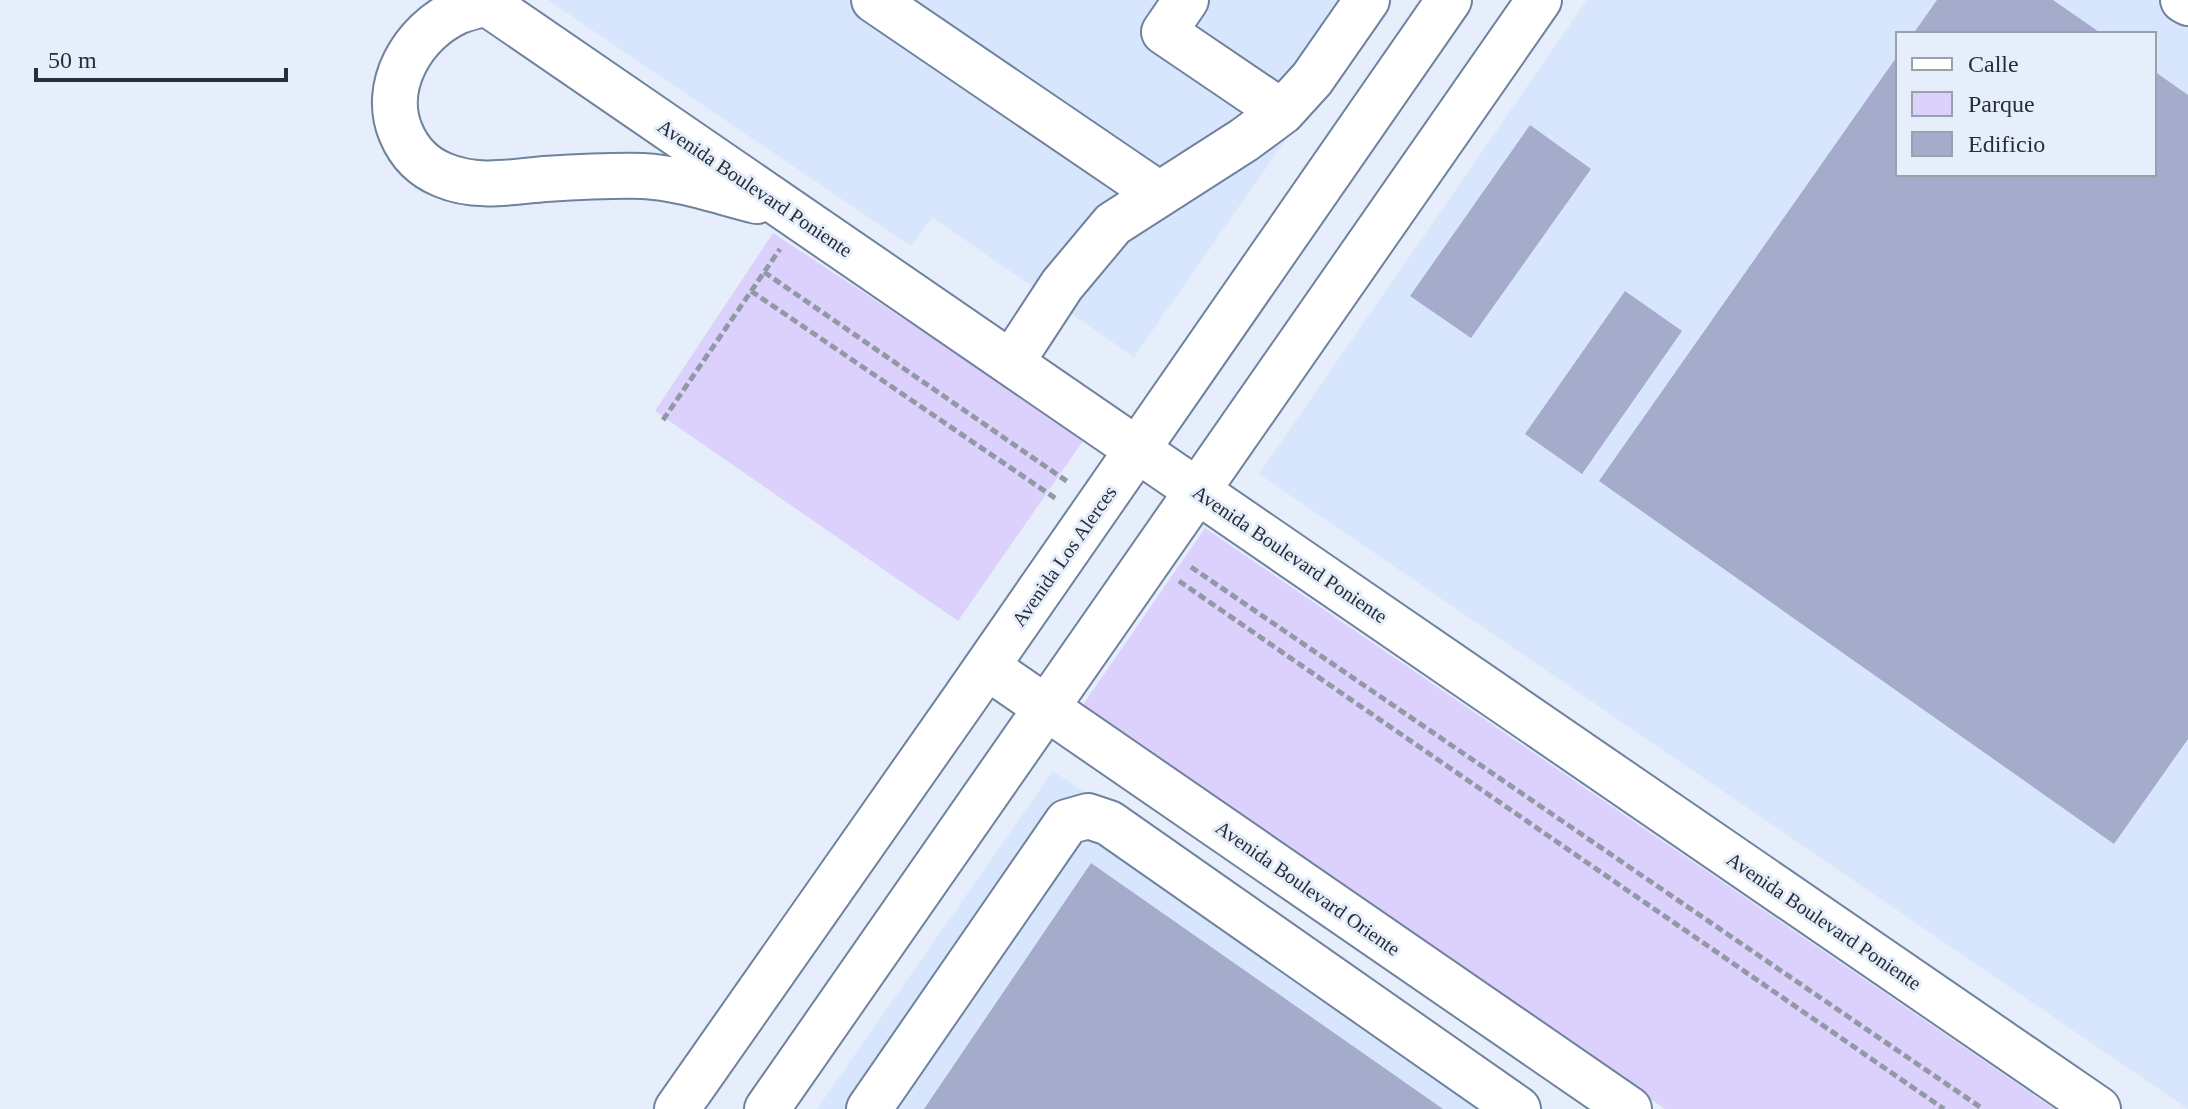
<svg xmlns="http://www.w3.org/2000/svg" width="2188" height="1109" viewBox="0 0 2188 1109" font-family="'Times New Roman',serif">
	<rect width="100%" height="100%" fill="#e5eefa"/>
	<path fill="#d7e6fc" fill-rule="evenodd" d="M 548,0 L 1383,0 L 1134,357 L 932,217 L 911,246 Z
		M 1587,0 L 2188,0 L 2188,1109 L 1259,474 ZM 1898,34 L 2154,34 L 2154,174 L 1898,174 Z
		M 1053,771 L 1544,1109 L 817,1109 Z"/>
	<path fill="#dcd1fc" d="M 773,233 L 1085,438 L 958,621 L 655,411 Z
		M 1205,528 L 2054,1109 L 1665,1109 L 1080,709 Z"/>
	<path fill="#a5abcb" d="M 1937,0 L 2053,0 L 2102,34 L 1913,34 Z
		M 1898,55 L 1898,174 L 2154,174 L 2154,71 L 2188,95 L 2188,739 L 2114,844 L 1599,481 Z
		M 1530,125 L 1591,169 L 1471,338 L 1410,296 Z
		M 1625,291 L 1682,331 L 1582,474 L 1525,434 Z
		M 1091,863 L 1443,1109 L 924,1109 Z"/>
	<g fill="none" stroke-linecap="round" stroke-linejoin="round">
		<g stroke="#6f829e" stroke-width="48">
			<path id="minor" d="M 482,0 L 2098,1109
				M 874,0 L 1159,194
				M 1186,0 L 1164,32 L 1282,112
				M 2183,0 L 2188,3
				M 486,3 C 477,6 466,8 457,12 C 413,32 381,86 401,133 C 409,152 423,167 443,175 C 476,189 510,182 545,179 C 578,177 611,175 643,176 C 681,178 720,192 757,201
				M 1011,363 L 1062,285 L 1113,224 L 1244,140 L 1282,112 L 1312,79 L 1367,0
				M 987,667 L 1629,1109
				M 677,1109 L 965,698 L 1449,0
				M 767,1109 L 1539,0
				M 869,1109 L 1067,822 L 1088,816 L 1109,823 L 1518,1109"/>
		</g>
		<path stroke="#9199a5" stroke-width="5" stroke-dasharray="8 4" stroke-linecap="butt" d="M 764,272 L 1068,482
			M 751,291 L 1058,500
			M 663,420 L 780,249
			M 1191,567 L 1983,1109
			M 1179,581 L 1944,1109"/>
		<use href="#minor" stroke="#fff" stroke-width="44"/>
	</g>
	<g text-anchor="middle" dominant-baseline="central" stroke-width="6" stroke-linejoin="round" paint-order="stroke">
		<g font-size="20" fill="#262e39" stroke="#e5eefa">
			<text transform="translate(755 188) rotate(34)">Avenida Boulevard Poniente</text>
			<text transform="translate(1290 554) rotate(34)">Avenida Boulevard Poniente</text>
			<text transform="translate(1064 556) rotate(-55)">Avenida Los Alerces</text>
			<text transform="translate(1308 888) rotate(35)">Avenida Boulevard Oriente</text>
			<text transform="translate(1824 921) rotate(34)">Avenida Boulevard Poniente</text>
		</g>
	</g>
	<rect x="1896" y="32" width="260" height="144" fill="#e5eefa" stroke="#99a1ad" stroke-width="2"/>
	<rect x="1912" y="58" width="40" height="12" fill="#ffffff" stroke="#99a1ad" stroke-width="2"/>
	<text x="1968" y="72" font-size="24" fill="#262e39">Calle</text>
	<rect x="1912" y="92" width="40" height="24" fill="#dcd1fc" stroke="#99a1ad" stroke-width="2"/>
	<text x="1968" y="112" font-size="24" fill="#262e39">Parque</text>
	<rect x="1912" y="132" width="40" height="24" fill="#a5abcb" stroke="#99a1ad" stroke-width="2"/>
	<text x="1968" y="152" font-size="24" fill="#262e39">Edificio</text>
	<path d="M36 68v12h250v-12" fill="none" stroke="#262e39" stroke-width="4"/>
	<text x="48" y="68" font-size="24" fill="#262e39" stroke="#e5eefa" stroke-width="6" paint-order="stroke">50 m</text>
</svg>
